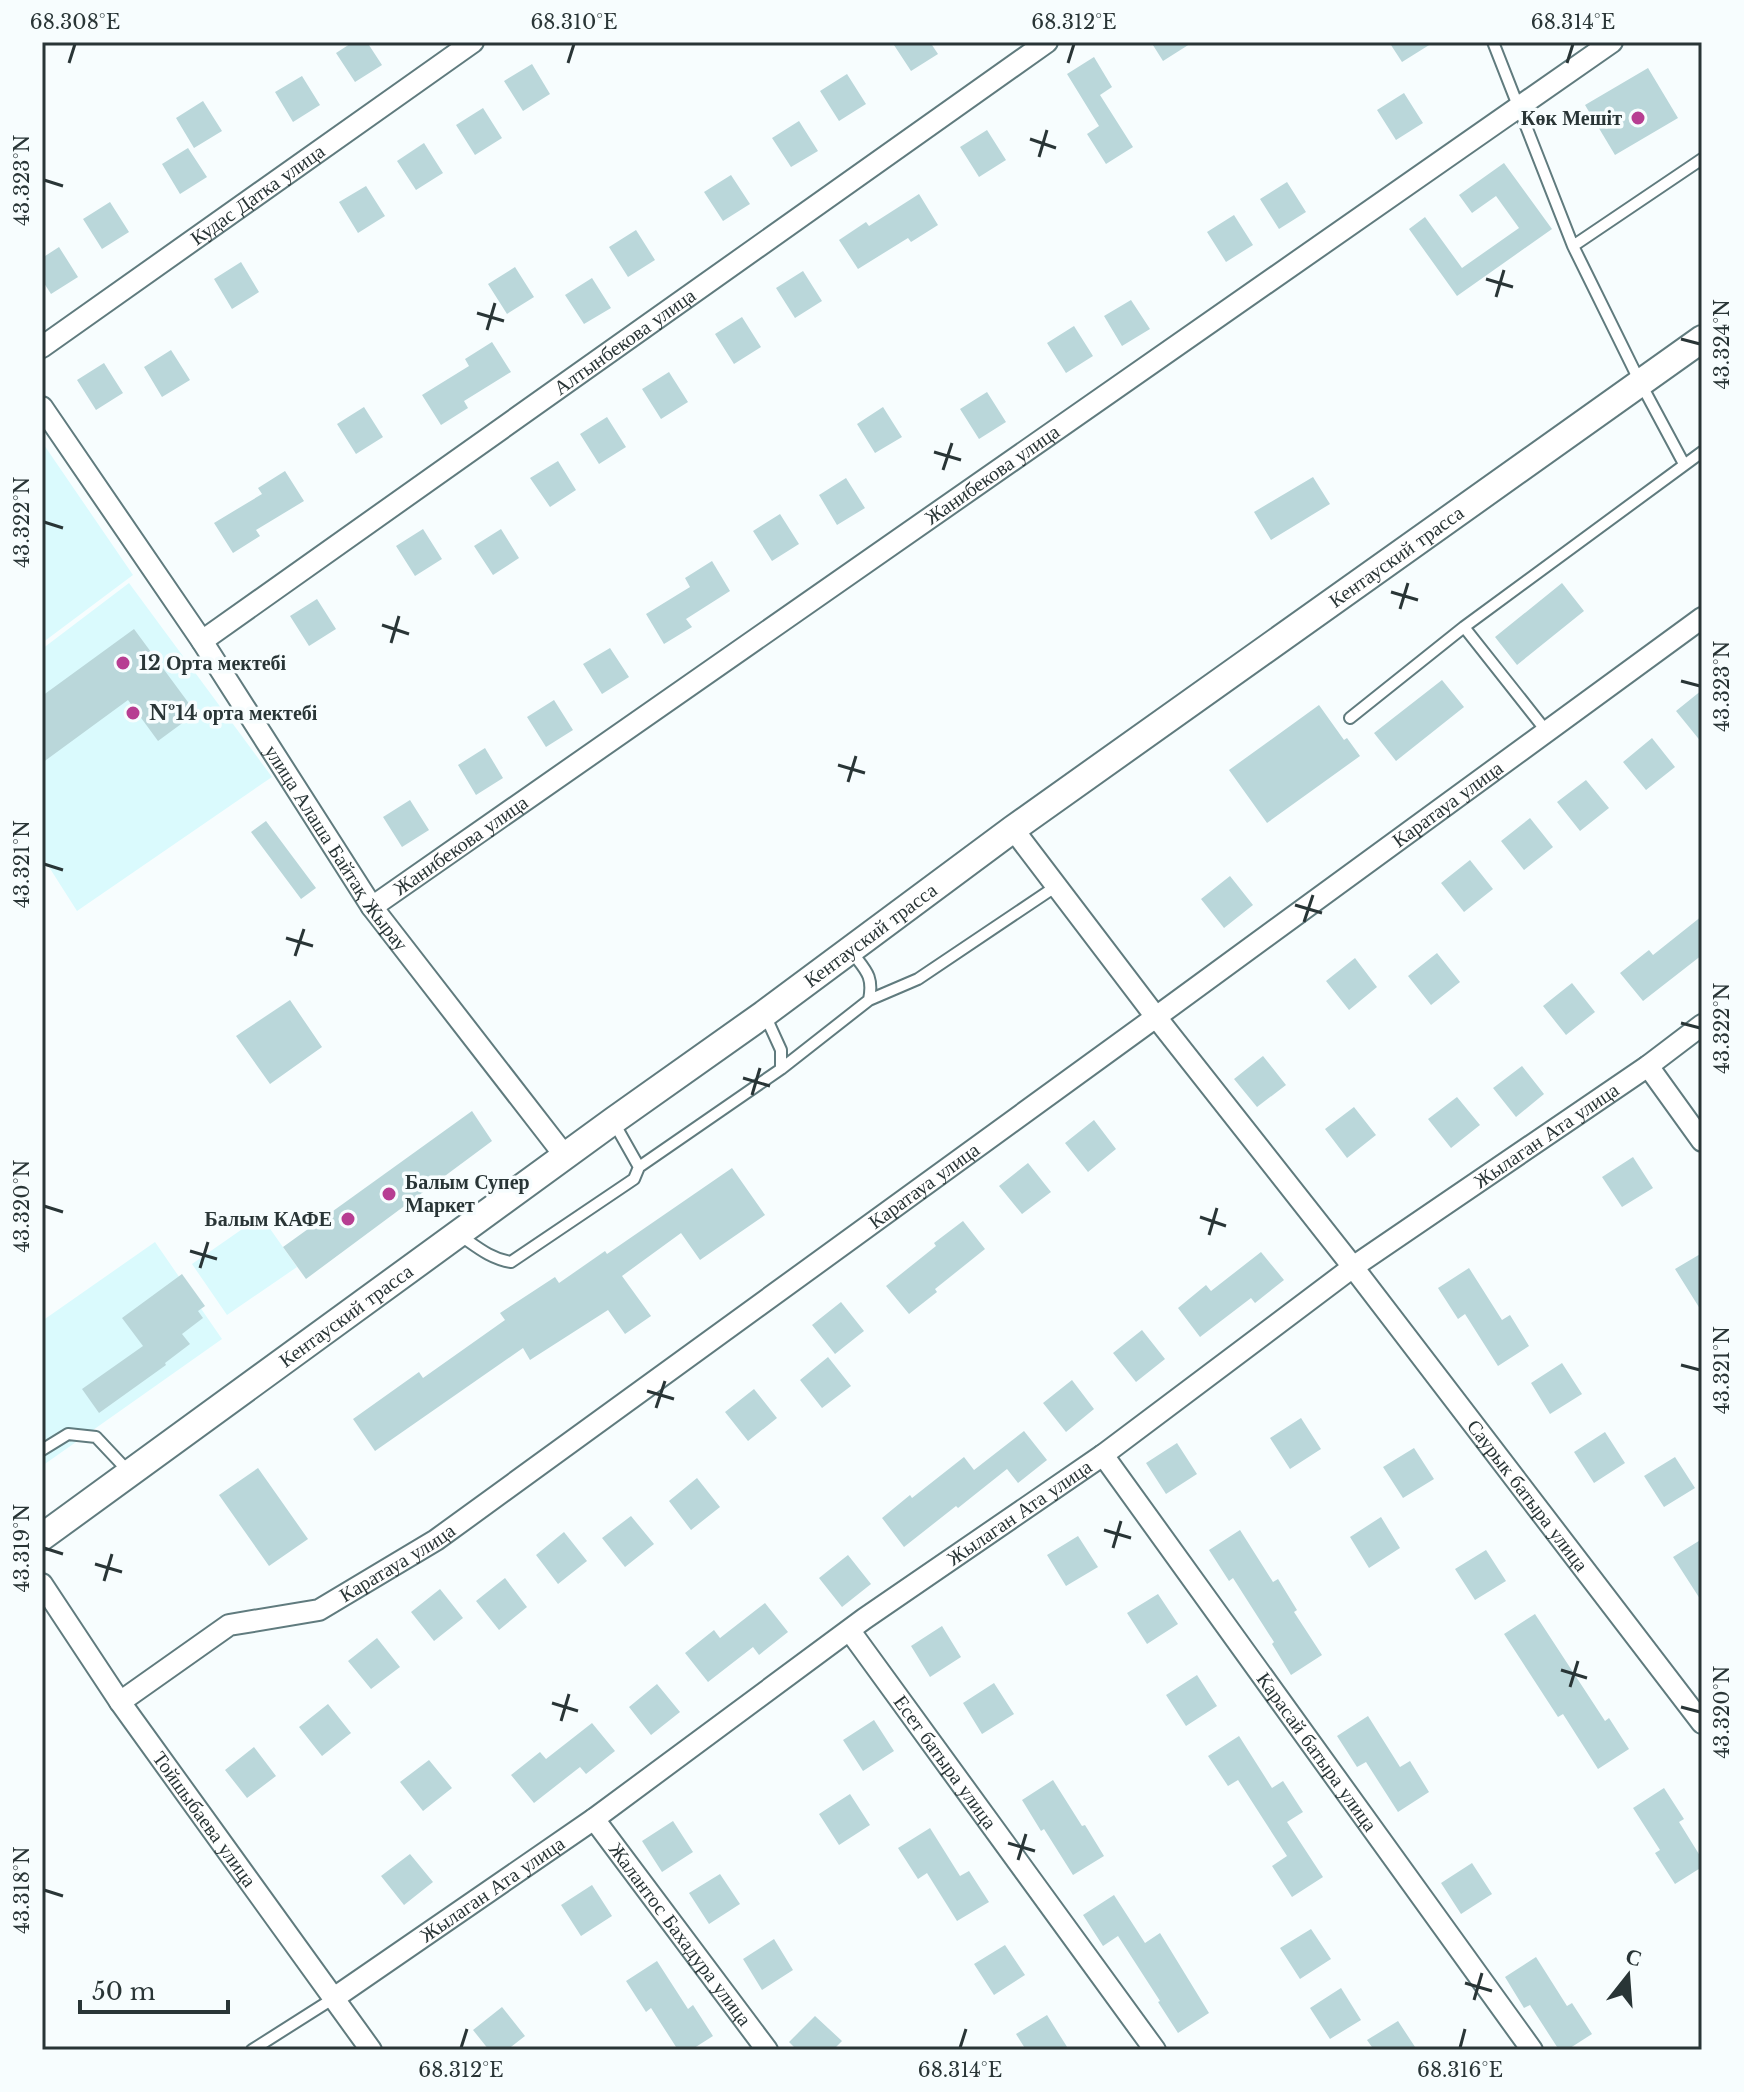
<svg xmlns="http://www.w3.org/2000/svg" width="1744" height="2092" viewBox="0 0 1744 2092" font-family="'Libre Baskerville',serif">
	<rect width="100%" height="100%" fill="#f7fdfe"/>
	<path fill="#dafafd" d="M 42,442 L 133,575 L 42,643 Z
		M 129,583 L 272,777 L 77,911 L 42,856 L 42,649 Z
		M 261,1216 L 297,1267 L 227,1315 L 192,1264 Z
		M 155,1242 L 222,1339 L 42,1466 L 42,1321 Z"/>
	<path fill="#bad7da" d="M 353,42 L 367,42 L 382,65 L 355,82 L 336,53 Z
		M 892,42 L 930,42 L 938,54 L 911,71 Z
		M 1151,42 L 1193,42 L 1163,61 Z
		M 1389,42 L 1434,42 L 1402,62 Z
		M 1094,57 L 1112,87 L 1100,95 L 1133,147 L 1106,164 L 1087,134 L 1099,126 L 1067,74 Z
		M 532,64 L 550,94 L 523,111 L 504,81 Z
		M 1648,68 L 1678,118 L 1615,155 L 1585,105 Z
		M 847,74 L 866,104 L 839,121 L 820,91 Z
		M 302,76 L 320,105 L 293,122 L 275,92 Z
		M 1404,93 L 1423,123 L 1396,140 L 1377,110 Z
		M 203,101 L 222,131 L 194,148 L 176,118 Z
		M 483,108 L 502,138 L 475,155 L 456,125 Z
		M 799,121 L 818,151 L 791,167 L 772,138 Z
		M 987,130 L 1006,160 L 979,177 L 960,147 Z
		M 424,143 L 443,173 L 416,190 L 397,161 Z
		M 188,148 L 207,177 L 180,194 L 162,164 Z
		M 1504,163 L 1552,229 L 1457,296 L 1409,229 L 1425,217 L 1462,268 L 1519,228 L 1496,196 L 1472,213 L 1459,195 Z
		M 731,175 L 750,204 L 723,221 L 704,192 Z
		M 1287,182 L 1306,212 L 1279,229 L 1260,199 Z
		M 366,186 L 385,216 L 358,233 L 339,202 Z
		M 919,194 L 938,225 L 911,242 L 908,238 L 858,269 L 839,240 L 866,222 L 869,226 Z
		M 110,202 L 129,232 L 102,249 L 83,219 Z
		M 1234,215 L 1253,245 L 1226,262 L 1207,232 Z
		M 636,230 L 655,260 L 628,277 L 609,247 Z
		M 59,247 L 78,277 L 51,294 L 42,280 L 42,258 Z
		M 241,262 L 259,292 L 232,309 L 214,279 Z
		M 515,267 L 534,297 L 507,314 L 488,284 Z
		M 803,271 L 822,301 L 795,318 L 776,288 Z
		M 592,278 L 611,308 L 584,324 L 565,295 Z
		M 1131,300 L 1150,329 L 1122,346 L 1104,316 Z
		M 742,317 L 761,347 L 734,364 L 715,334 Z
		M 1074,326 L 1093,356 L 1066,373 L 1047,343 Z
		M 492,342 L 511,372 L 464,401 L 468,408 L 441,425 L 422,395 L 469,366 L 465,359 Z
		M 171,350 L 190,380 L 162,397 L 144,367 Z
		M 104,363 L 123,393 L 96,410 L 77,380 Z
		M 669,372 L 688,402 L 661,419 L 642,389 Z
		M 987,392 L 1006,422 L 979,439 L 960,409 Z
		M 364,407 L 383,437 L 356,454 L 337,424 Z
		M 883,407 L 902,437 L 875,453 L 857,424 Z
		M 607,417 L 626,447 L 599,464 L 580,434 Z
		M 558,461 L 576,490 L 550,507 L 530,478 Z
		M 285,471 L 304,501 L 256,530 L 260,536 L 233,553 L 214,523 L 262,494 L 258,488 Z
		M 1313,477 L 1330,504 L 1271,540 L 1254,512 Z
		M 846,478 L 865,508 L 837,525 L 819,495 Z
		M 780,514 L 799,544 L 772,561 L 753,531 Z
		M 423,529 L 442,559 L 415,576 L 396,546 Z
		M 501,529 L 519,558 L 493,575 L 474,546 Z
		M 712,561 L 730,591 L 686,619 L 692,627 L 664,644 L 646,614 L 690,587 L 685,578 Z
		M 1562,583 L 1584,611 L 1517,665 L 1495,637 Z
		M 317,599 L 336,629 L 309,646 L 290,616 Z
		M 134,629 L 196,713 L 158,741 L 128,700 L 42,763 L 42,696 Z
		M 610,648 L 629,677 L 602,694 L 583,664 Z
		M 1442,680 L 1464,707 L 1396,761 L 1374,733 Z
		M 1702,690 L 1702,743 L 1676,711 Z
		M 554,700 L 573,730 L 546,747 L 527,717 Z
		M 1319,705 L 1344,740 L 1347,738 L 1360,756 L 1267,823 L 1229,770 Z
		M 1652,738 L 1675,767 L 1646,790 L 1623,762 Z
		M 485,748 L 503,778 L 476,795 L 458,765 Z
		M 1586,780 L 1609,808 L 1580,831 L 1557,802 Z
		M 410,800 L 429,830 L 402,847 L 383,817 Z
		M 1530,818 L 1553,847 L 1524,870 L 1501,841 Z
		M 266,821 L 316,888 L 301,899 L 251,832 Z
		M 1470,860 L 1493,889 L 1464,912 L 1441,883 Z
		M 1230,876 L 1253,905 L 1224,928 L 1201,899 Z
		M 1702,916 L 1702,955 L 1643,1001 L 1620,973 L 1649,950 L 1653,955 Z
		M 1437,953 L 1460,982 L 1431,1005 L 1408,976 Z
		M 1355,958 L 1377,987 L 1349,1010 L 1326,981 Z
		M 1572,983 L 1595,1012 L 1566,1035 L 1543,1006 Z
		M 290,1000 L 322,1047 L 270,1084 L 236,1036 Z
		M 1263,1056 L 1286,1085 L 1257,1107 L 1234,1079 Z
		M 1522,1066 L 1544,1094 L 1516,1117 L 1493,1088 Z
		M 1457,1097 L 1480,1125 L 1451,1148 L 1428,1119 Z
		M 1354,1107 L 1376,1135 L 1347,1158 L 1325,1129 Z
		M 472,1111 L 492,1141 L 306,1279 L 283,1247 Z
		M 1094,1120 L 1116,1149 L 1088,1172 L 1065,1143 Z
		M 1633,1157 L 1653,1188 L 1622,1207 L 1602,1177 Z
		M 1028,1163 L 1051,1192 L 1022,1214 L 999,1186 Z
		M 732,1168 L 765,1215 L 700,1260 L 681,1233 L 622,1276 L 651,1316 L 625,1334 L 608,1310 L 530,1360 L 523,1348 L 375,1451 L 353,1419 L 419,1372 L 423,1378 L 505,1320 L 500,1313 L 555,1277 L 559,1283 L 605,1251 L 607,1254 Z
		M 963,1221 L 985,1249 L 935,1289 L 937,1292 L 909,1314 L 886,1286 L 936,1246 L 934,1243 Z
		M 1261,1252 L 1284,1280 L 1255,1303 L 1251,1298 L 1200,1337 L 1178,1308 L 1206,1285 L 1211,1291 Z
		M 1702,1253 L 1702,1312 L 1675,1269 Z
		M 1469,1268 L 1502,1320 L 1510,1315 L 1529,1346 L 1498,1366 L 1465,1314 L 1458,1319 L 1438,1288 Z
		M 182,1274 L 205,1306 L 198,1311 L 203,1318 L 182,1334 L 190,1344 L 165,1363 L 166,1365 L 99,1413 L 82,1389 L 143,1346 L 122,1318 Z
		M 841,1302 L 864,1331 L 835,1354 L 812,1325 Z
		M 1142,1330 L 1165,1359 L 1136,1382 L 1113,1353 Z
		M 828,1357 L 851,1386 L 822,1408 L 800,1380 Z
		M 1562,1363 L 1582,1394 L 1550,1414 L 1531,1383 Z
		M 1072,1380 L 1094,1409 L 1066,1432 L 1043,1403 Z
		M 754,1389 L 777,1418 L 748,1441 L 725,1412 Z
		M 1301,1418 L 1321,1449 L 1290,1469 L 1270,1438 Z
		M 1024,1431 L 1047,1460 L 1018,1483 L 1007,1469 L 958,1508 L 956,1506 L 904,1547 L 882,1518 L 910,1495 L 912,1498 L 964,1457 L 974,1470 Z
		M 1605,1432 L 1625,1463 L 1594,1483 L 1574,1452 Z
		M 1177,1443 L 1197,1474 L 1166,1494 L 1146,1463 Z
		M 1414,1448 L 1434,1479 L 1403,1498 L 1383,1467 Z
		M 1675,1457 L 1695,1488 L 1664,1507 L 1644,1476 Z
		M 258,1468 L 308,1539 L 269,1566 L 219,1495 Z
		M 697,1478 L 720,1507 L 691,1530 L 669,1501 Z
		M 631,1516 L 654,1544 L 625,1567 L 602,1538 Z
		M 1381,1517 L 1400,1548 L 1369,1568 L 1350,1537 Z
		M 1240,1530 L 1273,1582 L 1278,1579 L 1297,1610 L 1294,1612 L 1322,1655 L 1291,1675 L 1272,1644 L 1274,1642 L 1233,1578 L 1229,1581 L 1209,1550 Z
		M 564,1532 L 587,1561 L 558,1584 L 536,1555 Z
		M 1078,1536 L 1098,1567 L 1066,1586 L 1047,1555 Z
		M 1702,1539 L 1702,1602 L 1673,1557 Z
		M 1486,1550 L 1506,1581 L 1475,1600 L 1455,1569 Z
		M 848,1555 L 871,1584 L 842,1607 L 819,1578 Z
		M 505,1578 L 527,1607 L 499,1630 L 476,1601 Z
		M 440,1589 L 463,1618 L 434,1641 L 411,1612 Z
		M 1158,1594 L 1178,1624 L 1147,1644 L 1127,1613 Z
		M 765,1603 L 788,1632 L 759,1655 L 753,1647 L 708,1682 L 685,1653 L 714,1630 L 720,1638 Z
		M 1535,1614 L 1605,1721 L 1609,1718 L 1629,1749 L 1598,1769 L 1563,1714 L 1558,1717 L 1504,1634 Z
		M 942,1626 L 961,1657 L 930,1677 L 911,1646 Z
		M 377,1638 L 400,1667 L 371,1689 L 348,1661 Z
		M 1197,1675 L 1217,1706 L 1186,1726 L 1166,1695 Z
		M 994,1683 L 1014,1714 L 982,1734 L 963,1703 Z
		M 657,1684 L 680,1712 L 651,1735 L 629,1707 Z
		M 328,1704 L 351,1733 L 322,1756 L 299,1727 Z
		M 1368,1716 L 1400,1767 L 1410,1761 L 1429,1792 L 1398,1812 L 1366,1762 L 1357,1767 L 1337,1736 Z
		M 874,1720 L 894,1751 L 863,1771 L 843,1740 Z
		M 592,1723 L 615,1751 L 586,1774 L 580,1767 L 534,1803 L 511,1775 L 540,1752 L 546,1759 Z
		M 1239,1736 L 1272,1788 L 1283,1781 L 1303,1812 L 1287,1822 L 1323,1877 L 1292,1897 L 1272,1866 L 1287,1856 L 1238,1780 L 1228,1786 L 1208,1756 Z
		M 254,1747 L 276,1776 L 247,1798 L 225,1770 Z
		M 429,1760 L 452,1788 L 423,1811 L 400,1782 Z
		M 1053,1780 L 1082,1826 L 1085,1825 L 1104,1856 L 1073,1875 L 1044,1829 L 1041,1831 L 1022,1800 Z
		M 1664,1788 L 1684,1819 L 1679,1822 L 1702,1859 L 1702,1867 L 1675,1884 L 1655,1853 L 1660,1850 L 1633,1808 Z
		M 850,1794 L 870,1825 L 839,1845 L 819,1814 Z
		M 673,1821 L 693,1852 L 662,1872 L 642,1841 Z
		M 930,1828 L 960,1876 L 969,1871 L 989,1902 L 957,1921 L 927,1873 L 918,1879 L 898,1848 Z
		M 410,1854 L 433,1882 L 404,1905 L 381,1876 Z
		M 1472,1863 L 1492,1894 L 1461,1914 L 1441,1883 Z
		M 720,1874 L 740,1904 L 709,1924 L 689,1893 Z
		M 592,1885 L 612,1916 L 581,1936 L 561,1905 Z
		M 1114,1895 L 1145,1943 L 1160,1933 L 1209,2013 L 1178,2033 L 1158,2002 L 1160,2001 L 1118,1936 L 1103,1946 L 1083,1915 Z
		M 1311,1929 L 1331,1959 L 1300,1979 L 1280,1948 Z
		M 774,1939 L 793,1970 L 762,1990 L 743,1959 Z
		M 1005,1945 L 1025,1975 L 994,1995 L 974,1964 Z
		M 1536,1957 L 1567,2006 L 1572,2003 L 1592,2034 L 1567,2050 L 1559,2050 L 1530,2005 L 1524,2008 L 1505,1977 Z
		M 657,1961 L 688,2009 L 693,2005 L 713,2036 L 691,2050 L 678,2050 L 651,2008 L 646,2012 L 626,1981 Z
		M 1341,1988 L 1361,2020 L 1330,2039 L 1310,2008 Z
		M 502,2007 L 525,2036 L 507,2050 L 489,2050 L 473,2030 Z
		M 1047,2015 L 1069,2050 L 1026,2050 L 1016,2034 Z
		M 815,2016 L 842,2041 L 833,2050 L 797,2050 L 789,2042 Z
		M 1398,2021 L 1417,2050 L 1374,2050 L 1367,2040 Z"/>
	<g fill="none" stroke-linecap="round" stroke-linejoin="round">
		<g stroke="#607b7e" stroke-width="14">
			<path id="lane" d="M 1493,42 L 1573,246 L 1640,382 L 1684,464
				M 1573,246 L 1702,159
				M 1464,627 L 1547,732
				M 1350,718 L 1464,627 L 1702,452
				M 851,951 C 865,970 874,975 869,1000
				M 765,1015 L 781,1050 L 781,1069
				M 639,1167 L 781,1069 L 869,1000 L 918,979 L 1055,887
				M 461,1236 C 477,1247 491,1259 511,1262 L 634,1179 L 639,1167 L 613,1121
				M 42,1450 L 68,1434 L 96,1437 L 129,1472
				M 252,2050 L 334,1998"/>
		</g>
		<g stroke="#607b7e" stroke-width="24">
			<g id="street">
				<path id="s1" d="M 42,347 L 473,42"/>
				<path id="s2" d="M 42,407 L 202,641 L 372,907 L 565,1156"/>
				<path id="s3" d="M 202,641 L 1047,42"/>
				<path id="s4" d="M 1013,829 L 1156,1017 L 1353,1267 L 1702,1723"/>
				<path id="s5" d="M 372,907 L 1612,42"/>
				<path d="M 1648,1066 L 1702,1141"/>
				<path id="s6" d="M 1103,1455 L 1532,2050"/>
				<path id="s7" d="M 42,1584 L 120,1702 L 371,2050"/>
				<path id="s8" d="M 850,1631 L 1155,2050"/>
				<path id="s9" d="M 120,1702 L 229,1625 L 319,1610 L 436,1540 L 1156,1017 L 1702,618"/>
				<path id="s10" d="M 594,1819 L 767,2050"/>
				<path id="s11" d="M 334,1998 L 594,1819 L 864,1619 L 1103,1455 L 1353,1267 L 1648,1066 L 1702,1025"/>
			</g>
		</g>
		<g stroke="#607b7e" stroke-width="30">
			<g id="secondary">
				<path id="s12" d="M 42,1537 L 613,1121 L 764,1014 L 1013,829 L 1702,339"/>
			</g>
		</g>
		<use href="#lane" stroke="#fff" stroke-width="10"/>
		<use href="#street" stroke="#fff" stroke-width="20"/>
		<use href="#secondary" stroke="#fff" stroke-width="26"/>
	</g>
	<path fill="none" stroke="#293536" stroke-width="3" d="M 69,63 L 75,44M 568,63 L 574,44M 1068,63 L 1074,44M 1567,63 L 1573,44M 1030,139 L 1056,148M 1039,157 L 1047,130M 44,180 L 63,186M 1486,279 L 1513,287M 1496,297 L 1504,270M 477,313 L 504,321M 487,330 L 495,303M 1681,339 L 1700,344M 934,452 L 961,460M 943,470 L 952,443M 44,522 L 63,528M 1391,592 L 1418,600M 1400,609 L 1408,583M 382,625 L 409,634M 391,643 L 399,616M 1681,681 L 1700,686M 838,765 L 865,773M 848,782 L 856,756M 44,864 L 63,870M 1295,905 L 1322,913M 1304,922 L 1313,895M 286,938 L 313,946M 295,956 L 304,929M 1681,1023 L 1700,1028M 743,1078 L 770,1086M 752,1095 L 760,1068M 44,1206 L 63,1212M 1200,1217 L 1226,1226M 1209,1235 L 1217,1208M 190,1251 L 217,1259M 200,1268 L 208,1242M 1681,1365 L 1700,1370M 647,1391 L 674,1399M 656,1408 L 665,1381M 1104,1530 L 1131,1538M 44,1548 L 63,1554M 1113,1548 L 1121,1521M 95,1564 L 122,1572M 104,1581 L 112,1554M 1561,1670 L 1587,1678M 1570,1687 L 1578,1661M 552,1703 L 578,1711M 1681,1707 L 1700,1712M 561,1721 L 569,1694M 1008,1843 L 1035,1851M 1018,1860 L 1026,1834M 44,1890 L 63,1896M 1465,1983 L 1492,1991M 1474,2000 L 1482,1973M 461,2048 L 467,2029M 960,2048 L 966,2029M 1460,2048 L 1465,2029"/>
	<g fill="#b73e92" stroke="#f7fdfe" stroke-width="3">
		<circle cx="1638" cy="118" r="8"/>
		<circle cx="123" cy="663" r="8"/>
		<circle cx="133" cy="713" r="8"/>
		<circle cx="389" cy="1194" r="8"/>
		<circle cx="348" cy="1219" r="8"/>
	</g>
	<g text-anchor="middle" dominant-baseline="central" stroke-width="7" stroke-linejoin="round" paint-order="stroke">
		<g font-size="20" font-weight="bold" fill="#293536" stroke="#f7fdfe" text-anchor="start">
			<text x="1622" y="118" text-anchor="end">Көк Мешіт</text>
			<text x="139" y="663">12 Орта мектебі</text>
			<text x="149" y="713">№14 орта мектебі</text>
			<text x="405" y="1182">Балым Супер<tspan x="405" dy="23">Маркет</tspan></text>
			<text x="332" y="1219" text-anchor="end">Балым КАФЕ</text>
		</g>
		<g font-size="20" fill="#293536" stroke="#f7fdfe">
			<text stroke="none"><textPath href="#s1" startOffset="264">Кудас Датка улица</textPath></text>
			<text stroke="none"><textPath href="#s3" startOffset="518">Алтынбекова улица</textPath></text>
			<text stroke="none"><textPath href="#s5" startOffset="756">Жанибекова улица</textPath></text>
			<text stroke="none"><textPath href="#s12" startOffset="1672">Кентауский трасса</textPath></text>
			<text stroke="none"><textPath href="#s9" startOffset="1612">Каратауа улица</textPath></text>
			<text stroke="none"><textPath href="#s5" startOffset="108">Жанибекова улица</textPath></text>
			<text stroke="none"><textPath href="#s2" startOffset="530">улица Алаша Байтақ Жырау</textPath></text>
			<text stroke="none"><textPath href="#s12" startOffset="1024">Кентауский трасса</textPath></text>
			<text stroke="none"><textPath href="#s11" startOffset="1488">Жылаган Ата улица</textPath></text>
			<text stroke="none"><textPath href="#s9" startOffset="964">Каратауа улица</textPath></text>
			<text stroke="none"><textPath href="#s12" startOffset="376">Кентауский трасса</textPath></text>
			<text stroke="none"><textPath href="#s4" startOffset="842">Саурык батыра улица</textPath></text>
			<text stroke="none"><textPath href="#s11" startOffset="840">Жылаган Ата улица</textPath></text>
			<text stroke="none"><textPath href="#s9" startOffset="316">Каратауа улица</textPath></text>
			<text stroke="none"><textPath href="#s6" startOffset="366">Карасай батыра улица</textPath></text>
			<text stroke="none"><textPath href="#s8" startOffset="162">Есет батыра улица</textPath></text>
			<text stroke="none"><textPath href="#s7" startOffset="286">Тойшыбаева улица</textPath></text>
			<text stroke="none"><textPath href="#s11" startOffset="192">Жылаган Ата улица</textPath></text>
			<text stroke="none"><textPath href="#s10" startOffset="144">Жалантос Бахадура улица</textPath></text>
		</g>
	</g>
	<rect width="1744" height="2092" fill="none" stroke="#f7fdfe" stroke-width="88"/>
	<g transform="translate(1628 1976) rotate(17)" stroke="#f7fdfe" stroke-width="6" paint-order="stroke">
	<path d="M0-6L14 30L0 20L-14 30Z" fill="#293536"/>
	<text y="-12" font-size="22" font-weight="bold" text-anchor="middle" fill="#293536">С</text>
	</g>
	<path d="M80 2000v12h148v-12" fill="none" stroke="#293536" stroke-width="4"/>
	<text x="92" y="2000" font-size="24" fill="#293536" stroke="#f7fdfe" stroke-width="6" paint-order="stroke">50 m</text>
	<rect x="44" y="44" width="1656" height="2004" fill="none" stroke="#293536" stroke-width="3"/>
	<g font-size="20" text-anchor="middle" fill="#293536">
		<text x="75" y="29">68.308°E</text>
		<text x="574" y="29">68.310°E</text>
		<text x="1074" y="29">68.312°E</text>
		<text x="1573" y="29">68.314°E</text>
		<text transform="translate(22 180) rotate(-90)" y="7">43.323°N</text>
		<text transform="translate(1722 344) rotate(-90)" y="7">43.324°N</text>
		<text transform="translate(22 522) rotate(-90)" y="7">43.322°N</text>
		<text transform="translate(1722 686) rotate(-90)" y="7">43.323°N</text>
		<text transform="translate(22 864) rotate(-90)" y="7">43.321°N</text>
		<text transform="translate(1722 1028) rotate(-90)" y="7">43.322°N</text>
		<text transform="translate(22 1206) rotate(-90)" y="7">43.320°N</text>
		<text transform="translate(1722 1370) rotate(-90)" y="7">43.321°N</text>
		<text transform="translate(22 1548) rotate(-90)" y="7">43.319°N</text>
		<text transform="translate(1722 1712) rotate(-90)" y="7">43.320°N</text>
		<text transform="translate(22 1890) rotate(-90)" y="7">43.318°N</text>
		<text x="461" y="2077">68.312°E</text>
		<text x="960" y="2077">68.314°E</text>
		<text x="1460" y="2077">68.316°E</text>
	</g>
</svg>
